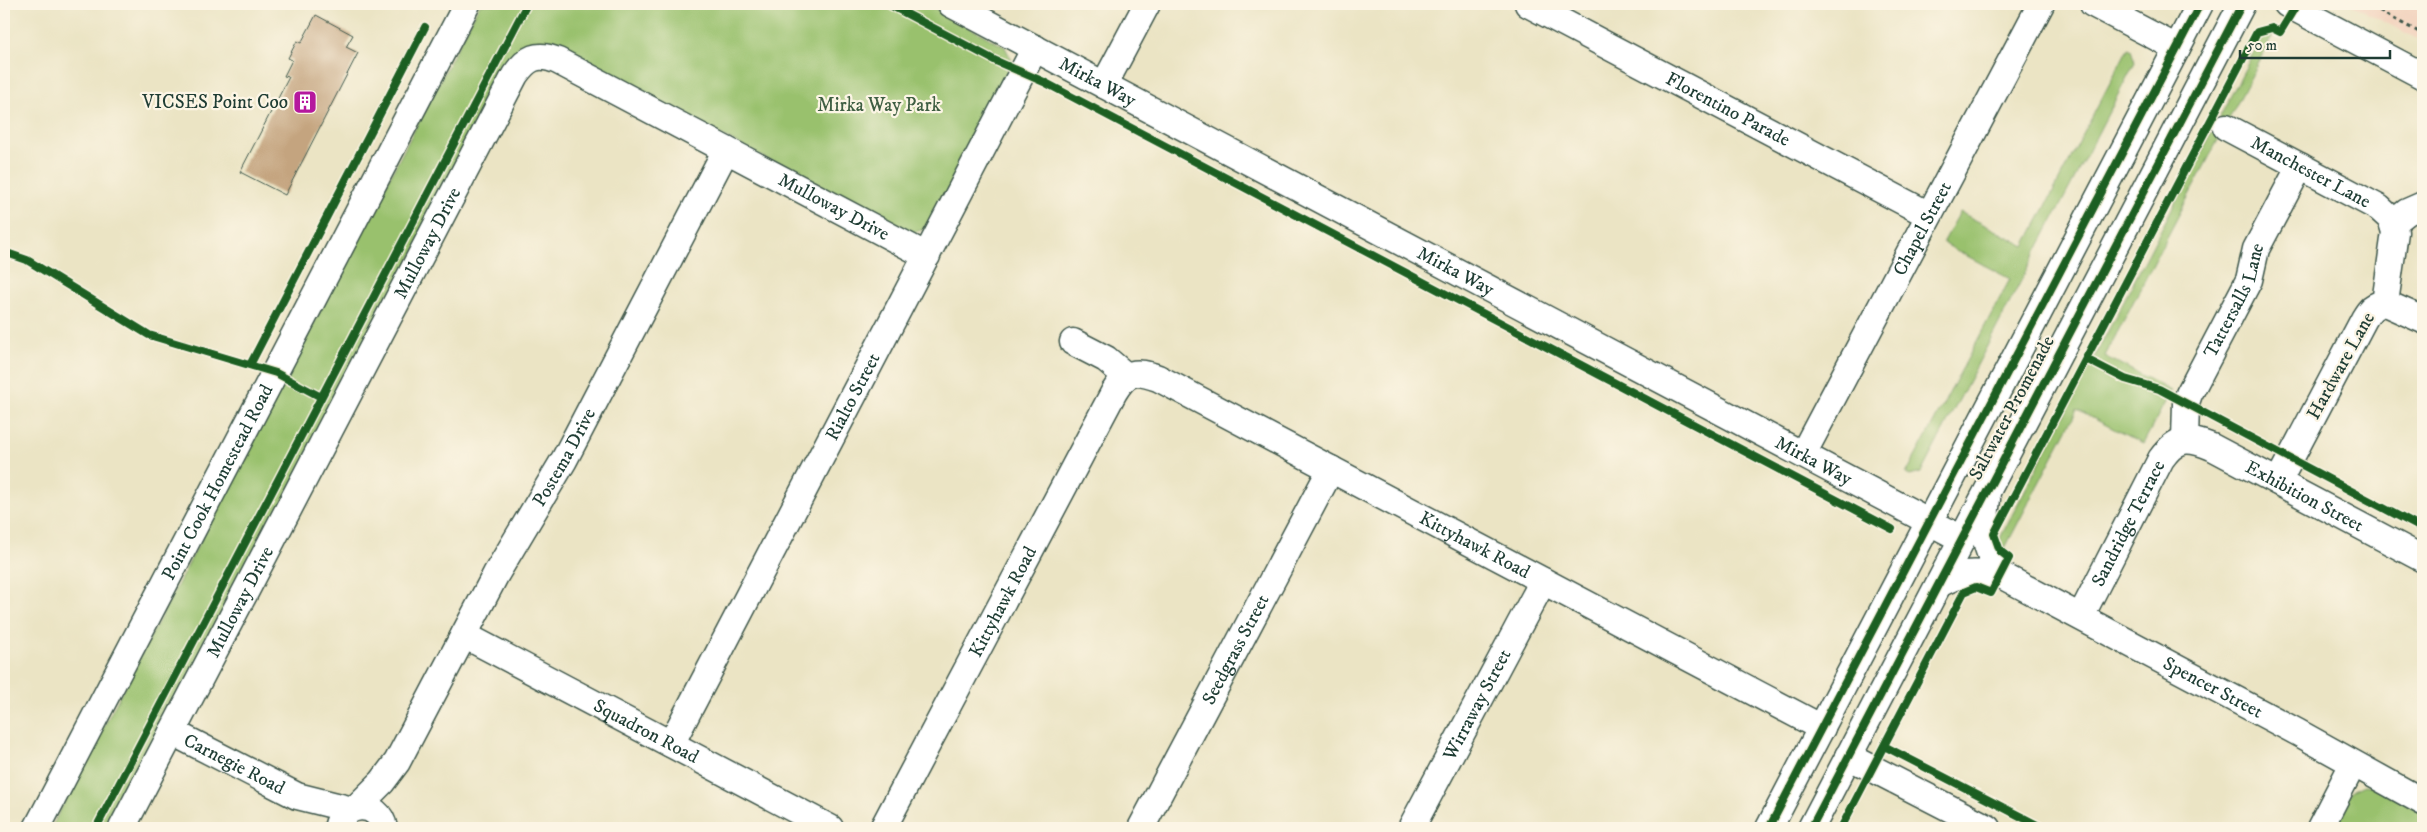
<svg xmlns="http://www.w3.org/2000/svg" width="2427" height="832" viewBox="0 0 2427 832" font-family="'IM FELL DW Pica',serif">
	<rect width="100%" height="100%" fill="#fcf5e5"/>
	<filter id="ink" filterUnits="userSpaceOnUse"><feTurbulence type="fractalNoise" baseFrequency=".02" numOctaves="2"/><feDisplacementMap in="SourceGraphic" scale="10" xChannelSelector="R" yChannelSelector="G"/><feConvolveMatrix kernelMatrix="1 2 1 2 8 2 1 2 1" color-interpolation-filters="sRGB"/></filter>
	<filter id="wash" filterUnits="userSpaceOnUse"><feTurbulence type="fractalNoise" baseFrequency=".0096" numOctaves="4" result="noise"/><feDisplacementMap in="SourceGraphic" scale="20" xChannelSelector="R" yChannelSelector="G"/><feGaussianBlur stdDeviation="1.12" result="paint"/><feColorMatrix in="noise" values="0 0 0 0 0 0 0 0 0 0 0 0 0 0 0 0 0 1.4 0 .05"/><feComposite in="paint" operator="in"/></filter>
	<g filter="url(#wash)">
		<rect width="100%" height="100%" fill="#ebe4c4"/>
		<path fill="#f3d4bf" d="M 2350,4 L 2423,4 L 2423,42 Z"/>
		<path fill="#99c16d" stroke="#5c7f50" d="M 480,4 L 927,4 L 1005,47 L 1012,61 L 1012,71 L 930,225 C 919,234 909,233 897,228 L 549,44 C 536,40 526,44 518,53 L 112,828 L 51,828 Z
			M 2274,33 L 2105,356 L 2171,391 L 2143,444 L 2077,410 L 2004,550 L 2000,538 L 2262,36 Z
			M 2128,48 L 2131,50 L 2135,62 L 1921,473 L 1910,476 L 1906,474 L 2010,279 L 1943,243 L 1960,212 L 2025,246 Z
			M 2364,785 L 2376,786 L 2423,811 L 2423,828 L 2329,828 L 2351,791 Z"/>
		<g id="blocks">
			<path fill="#c4a47f" d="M 316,15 L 353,35 L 346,47 L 358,53 L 285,195 L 240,172 L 289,77 L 284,76 L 292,60 L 288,58 L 297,41 L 301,43 Z"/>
		</g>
	</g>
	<g filter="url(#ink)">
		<use href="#blocks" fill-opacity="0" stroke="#3e564a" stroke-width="1"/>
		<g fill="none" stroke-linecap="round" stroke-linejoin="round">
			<g stroke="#3e564a" stroke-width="29">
				<g id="minor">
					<path id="s1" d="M 951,4 L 1962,539"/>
					<path id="s2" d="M 1528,4 L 1929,215"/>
					<path d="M 2093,4 L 2177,48"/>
					<path d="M 2287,4 L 2423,76"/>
					<path d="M 1104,85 L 1147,4"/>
					<path id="s3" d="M 2226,127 L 2379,208 L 2391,219 L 2395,232 L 2385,303 C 2373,305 2370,309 2364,319 L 2278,482"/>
					<path d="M 2393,223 L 2407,212 L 2423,205"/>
					<path d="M 2385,303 L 2423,320"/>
					<path d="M 1073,342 L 1106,359 L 1126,376"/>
					<path id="s4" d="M 2185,440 L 2186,403 L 2189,394 L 2249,280 L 2256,249 L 2300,166"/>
					<path id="s5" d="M 1803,454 L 2041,4"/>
					<path d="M 1987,499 C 1983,532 1983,546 2001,575"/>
					<path id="s6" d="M 1939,584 C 1967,570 1971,573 2001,575 L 2297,732 L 2423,802"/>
					<path id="s7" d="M 2081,616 L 2161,459 C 2177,437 2187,437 2212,447 L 2423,559"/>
					<path id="s8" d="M 464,635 L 830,828"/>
					<path id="s9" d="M 172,732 L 297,796 L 349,809"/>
					<path id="s10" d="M 671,744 L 1035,48"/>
					<path d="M 1848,756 L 1988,828"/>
					<path id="s11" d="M 357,807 L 382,782 L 397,762 L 496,574 L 564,460 L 726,150"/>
					<path id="s12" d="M 37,828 L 467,4"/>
					<path id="s13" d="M 122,828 L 515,75 C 527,58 537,52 558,61 L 927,256"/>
					<path d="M 337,828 C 343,801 379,800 384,828"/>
					<path id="s14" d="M 883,828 L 1114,392 C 1127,371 1135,370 1158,378 L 1822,728"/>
					<path id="s15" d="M 1141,828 L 1331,469"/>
					<path id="s16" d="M 1411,828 L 1543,581"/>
					<path d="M 1769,828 L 2200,4"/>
					<path d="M 1811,828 L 2242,4"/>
					<path d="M 2320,828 L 2353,764"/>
				</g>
			</g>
			<path stroke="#3e564a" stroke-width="3" stroke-dasharray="4 4" stroke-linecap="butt" d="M 2365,4 L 2423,34"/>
			<use href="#minor" stroke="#fff" stroke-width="26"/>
			<g stroke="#fcf5e5" stroke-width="11">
				<path id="cycleway" d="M 888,4 L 996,61 L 1044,82 L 1892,529
					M 4,252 L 27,260 L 149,335 L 276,373 L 321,397
					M 2086,359 L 2125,379 L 2159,389 L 2423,529
					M 250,365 L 425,27
					M 1884,746 L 2043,828
					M 96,828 L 527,4
					M 1769,828 L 2200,4
					M 1811,828 L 2242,4
					M 1841,828 L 1964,592 L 1976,587 L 1991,593 L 2009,558 L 2000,551 L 1994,534 L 2257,32 L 2272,28 L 2280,32 L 2297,4"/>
			</g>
			<use href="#cycleway" stroke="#1b5e20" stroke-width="8"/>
		</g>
	</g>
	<defs>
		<g id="building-square" transform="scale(1.25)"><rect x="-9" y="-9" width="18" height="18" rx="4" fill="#b5179e" stroke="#fcf5e5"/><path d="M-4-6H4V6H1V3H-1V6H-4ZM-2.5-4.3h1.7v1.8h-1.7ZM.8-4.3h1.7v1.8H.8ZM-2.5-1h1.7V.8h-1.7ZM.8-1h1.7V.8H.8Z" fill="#fff"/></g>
	</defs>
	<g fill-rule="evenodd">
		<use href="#building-square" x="305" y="102"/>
	</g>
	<g text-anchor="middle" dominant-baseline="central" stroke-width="4.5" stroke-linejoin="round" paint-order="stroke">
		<g font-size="19" fill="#1f3d34" stroke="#fcf5e5">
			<text stroke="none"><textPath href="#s1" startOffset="166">Mirka Way</textPath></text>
			<text stroke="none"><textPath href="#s2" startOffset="226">Florentino Parade</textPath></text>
			<text stroke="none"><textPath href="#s3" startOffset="96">Manchester Lane</textPath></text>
			<text stroke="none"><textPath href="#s13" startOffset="1212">Mulloway Drive</textPath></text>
			<text stroke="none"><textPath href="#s5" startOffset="255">Chapel Street</textPath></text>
			<text stroke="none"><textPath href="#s13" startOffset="660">Mulloway Drive</textPath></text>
			<text stroke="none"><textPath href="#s1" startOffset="571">Mirka Way</textPath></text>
			<text stroke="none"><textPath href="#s4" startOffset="151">Tattersalls Lane</textPath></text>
			<text transform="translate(2341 366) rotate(-61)">Hardware Lane</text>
			<text stroke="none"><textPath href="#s10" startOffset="392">Rialto Street</textPath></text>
			<text transform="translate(2012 408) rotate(-62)">Saltwater Promenade</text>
			<text stroke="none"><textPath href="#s11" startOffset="408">Postema Drive</textPath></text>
			<text stroke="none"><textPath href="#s1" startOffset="976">Mirka Way</textPath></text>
			<text stroke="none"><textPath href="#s12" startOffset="390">Point Cook Homestead Road</textPath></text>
			<text stroke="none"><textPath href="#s7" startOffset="340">Exhibition Street</textPath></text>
			<text stroke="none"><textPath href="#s7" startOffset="104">Sandridge Terrace</textPath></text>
			<text stroke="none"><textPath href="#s14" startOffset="904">Kittyhawk Road</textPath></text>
			<text stroke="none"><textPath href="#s14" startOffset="256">Kittyhawk Road</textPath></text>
			<text stroke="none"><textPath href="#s13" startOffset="255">Mulloway Drive</textPath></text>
			<text stroke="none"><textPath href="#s15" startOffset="202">Seedgrass Street</textPath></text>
			<text stroke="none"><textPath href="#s6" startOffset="304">Spencer Street</textPath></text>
			<text stroke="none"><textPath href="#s16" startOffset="140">Wirraway Street</textPath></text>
			<text stroke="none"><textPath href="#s8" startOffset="206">Squadron Road</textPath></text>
			<text stroke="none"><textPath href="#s9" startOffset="70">Carnegie Road</textPath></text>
		</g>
		<g font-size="19" fill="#1f3d34" stroke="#fcf5e5" text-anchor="end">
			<text x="288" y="102">VICSES Point Coo</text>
		</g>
		<g font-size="19" fill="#3e5e42" stroke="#fcf5e5">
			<text x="879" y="105">Mirka Way Park</text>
		</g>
	</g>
	<rect width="2427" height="832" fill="none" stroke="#fcf5e5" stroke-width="20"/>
	<path d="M2240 50v8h150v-8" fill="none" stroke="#1f3d34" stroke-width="2.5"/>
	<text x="2247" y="50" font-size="15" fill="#1f3d34" stroke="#fcf5e5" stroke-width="4" paint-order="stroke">50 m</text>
</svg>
